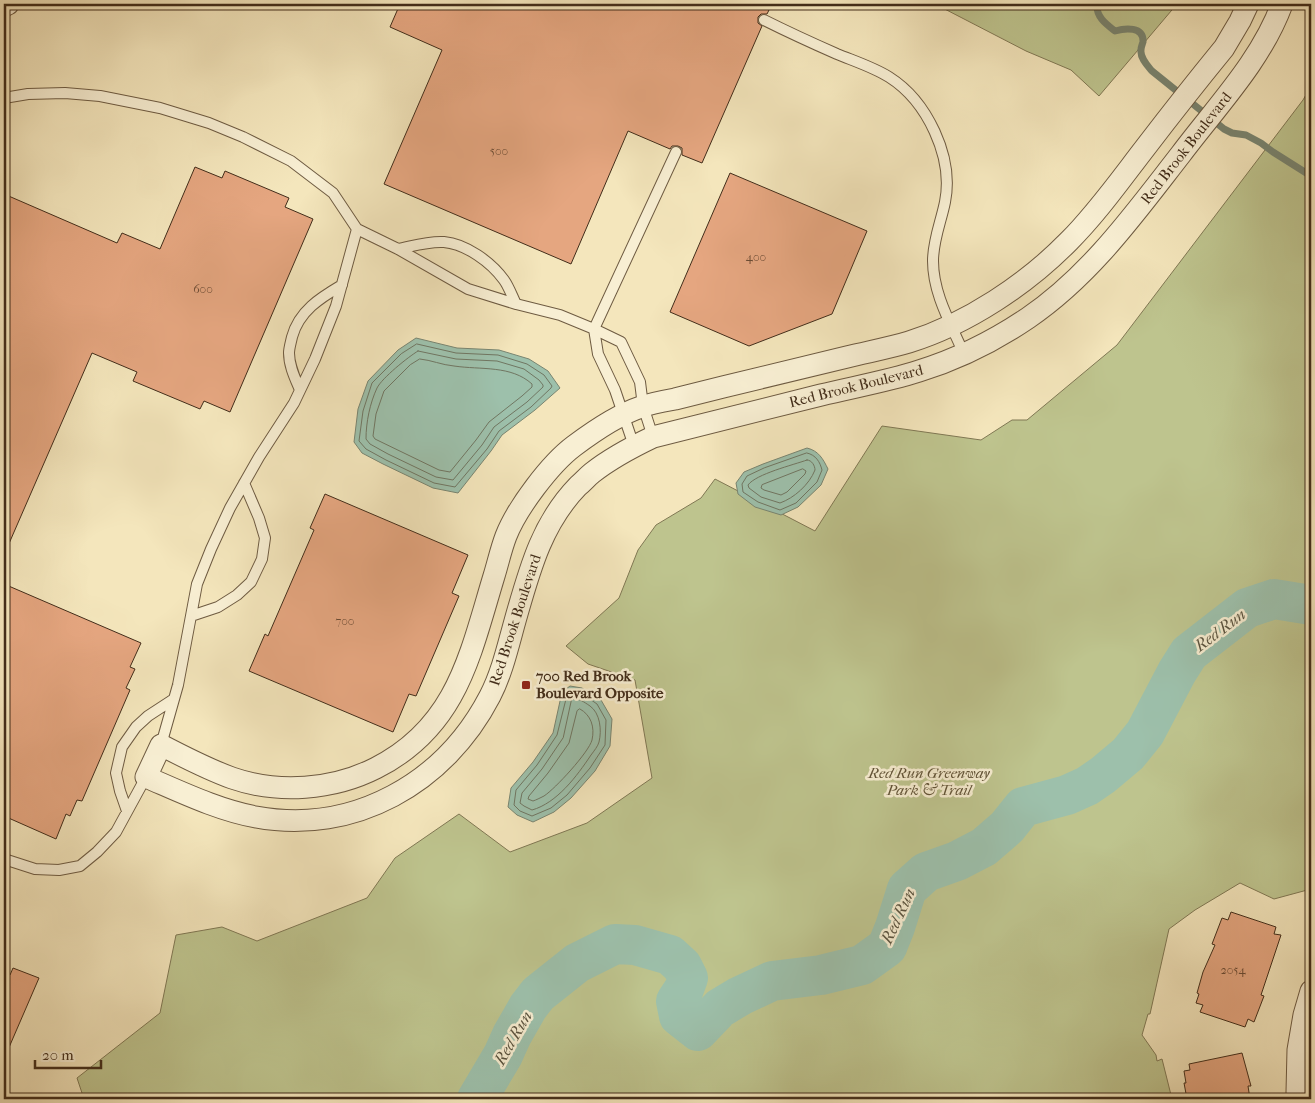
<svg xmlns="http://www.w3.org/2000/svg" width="1315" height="1103" viewBox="0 0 1315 1103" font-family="'IM FELL French Canon',serif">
	<rect width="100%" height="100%" fill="#f4e6bc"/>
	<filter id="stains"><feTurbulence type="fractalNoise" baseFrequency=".004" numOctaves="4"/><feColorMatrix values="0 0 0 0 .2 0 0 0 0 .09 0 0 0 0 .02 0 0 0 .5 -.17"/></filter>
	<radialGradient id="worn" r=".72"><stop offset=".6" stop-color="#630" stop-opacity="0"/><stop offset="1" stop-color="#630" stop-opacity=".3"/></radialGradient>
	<path fill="#bec48e" stroke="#807854" d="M 935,4 L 1177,4 L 1099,96 L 1071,70 L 1026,51 Z
		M 1311,86 L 1311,889 L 1274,899 L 1240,883 L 1195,910 L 1169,929 L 1150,1014 L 1148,1014 L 1142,1035 L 1156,1055 L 1157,1061 L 1162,1059 L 1172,1099 L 84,1099 L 77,1078 L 160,1013 L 176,935 L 222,927 L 257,941 L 367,898 L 395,858 L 459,814 L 510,852 L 587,823 L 652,778 L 635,680 L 588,664 L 566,646 L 619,598 L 638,550 L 656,525 L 701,498 L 715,479 L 815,531 L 882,426 L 981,440 L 1012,420 L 1027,420 L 1117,345 L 1303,100 Z"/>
	<path fill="#9dc0ab" stroke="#798571" d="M 416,338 L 457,348 L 499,350 L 529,359 L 548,371 L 560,388 L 535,410 L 502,435 L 491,451 L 458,493 L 433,488 L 383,464 L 362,453 L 354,442 L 358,409 L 368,381 L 398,350 Z
		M 807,448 C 819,451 823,459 828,469 L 821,485 L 798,507 L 781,515 L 755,507 L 738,494 L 736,483 L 744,472 L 763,464 Z
		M 570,686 L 582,688 L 601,700 L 612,719 L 610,746 L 595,771 L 571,798 L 554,812 L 533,822 L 517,815 L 508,807 L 511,788 L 533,762 L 553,733 L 562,692 Z"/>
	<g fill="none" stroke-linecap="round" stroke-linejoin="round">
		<path stroke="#707662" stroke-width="1" d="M 417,344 L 456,353 L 498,355 L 527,364 L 544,375 L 552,386 L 551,388 L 531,407 L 499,431 L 487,449 L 455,487 L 434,483 L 386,460 L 366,449 L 359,441 L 363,411 L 372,383 L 401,354 Z
			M 418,351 L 456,359 L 497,361 L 524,369 L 539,380 L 543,385 L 543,387 L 527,402 L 494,427 L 482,445 L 453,480 L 436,477 L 388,454 L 370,444 L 366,439 C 366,422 370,403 377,388 C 382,378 408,357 418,351 Z
			M 420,359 C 431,360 442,365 454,366 C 481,370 511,365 532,384 L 532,387 L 522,396 L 489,422 L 476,440 L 450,472 L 439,470 L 375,439 L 373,436 L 376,414 L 384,391 L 410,365 Z
			M 807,453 C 816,455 820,462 822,470 L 817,482 L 796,503 L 780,510 L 758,502 L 743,492 L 742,484 L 747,476 L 764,468 Z
			M 807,460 C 812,460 815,466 815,470 C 809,485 794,498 780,503 L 761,497 L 749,488 L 748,485 C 756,474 793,465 807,460 Z
			M 803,469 L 806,471 L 805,474 L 787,492 L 781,495 L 764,490 L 761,488 L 762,485 Z
			M 572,692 L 581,693 L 597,704 L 606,720 L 605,745 L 590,768 L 567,795 L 551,808 L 532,816 L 520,811 L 514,805 L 516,790 L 537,765 L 557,735 L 567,695 Z
			M 572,699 C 579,698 584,702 590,706 C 600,713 602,730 599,742 C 598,746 594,751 591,755 C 577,776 557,803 532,810 L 524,806 L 520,803 L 522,793 L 542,769 L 563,738 Z
			M 580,709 C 591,715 595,727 592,740 C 589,752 555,789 544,796 C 540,798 536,800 533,801 L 528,799 L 529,796 L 548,773 L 569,743 L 577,711 Z"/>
		<path stroke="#798571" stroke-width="7" d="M 1097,4 C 1096,17 1106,24 1115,31 C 1125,28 1144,26 1143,42 C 1142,45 1141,47 1141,50 C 1140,58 1147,65 1152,71 L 1224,129 L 1232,133 L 1246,135 L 1261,143 L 1273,152 L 1311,176"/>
		<path stroke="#9dc0ab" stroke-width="40" d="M 477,1099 L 503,1055 L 512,1035 L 528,1007 L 538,994 L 577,963 L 615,944 L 635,945 L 670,955 L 682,966 L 688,978 L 684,989 L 676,1001 L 679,1016 L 698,1031 L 720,1008 L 740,996 L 772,981 L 821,975 L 862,965 L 887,947 L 895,927 L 907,889 L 926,872 L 957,861 L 984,847 L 1007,827 L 1023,807 L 1067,795 L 1087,786 L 1103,775 L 1128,754 L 1145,733 L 1177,672 L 1189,653 L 1247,608 L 1274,599 L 1311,605"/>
	</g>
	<path fill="#e5a680" stroke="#422d1a" d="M 400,4 L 754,4 L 769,10 L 767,14 L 761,14 L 758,17 L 758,23 L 762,26 L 702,163 L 682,155 L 682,148 L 678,146 L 672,146 L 670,149 L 628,131 L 571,264 L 384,184 L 442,50 L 390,27 Z
		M 195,167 L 222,178 L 225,171 L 289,198 L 285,207 L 313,219 L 230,412 L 204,401 L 200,409 L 133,381 L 137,372 L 92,353 L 4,555 L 4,194 L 117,243 L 122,233 L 160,249 Z
		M 730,173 L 867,231 L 832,314 L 749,346 L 670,312 Z
		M 325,494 L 468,555 L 452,593 L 459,596 L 416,696 L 409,694 L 393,732 L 249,671 L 265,634 L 268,636 L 314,530 L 310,528 Z
		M 4,584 L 141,643 L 130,667 L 135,669 L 126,688 L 130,690 L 82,801 L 77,800 L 70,816 L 66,814 L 56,839 L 4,816 Z
		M 1231,912 L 1276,927 L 1274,934 L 1281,935 L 1261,995 L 1264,996 L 1254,1022 L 1248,1019 L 1245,1027 L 1200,1012 L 1203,1005 L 1196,1003 L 1199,994 L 1197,993 L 1203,972 L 1215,945 L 1212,944 L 1222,918 L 1228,920 Z
		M 13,968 L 39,978 L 4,1059 L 4,973 L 10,975 Z
		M 1242,1053 L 1251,1086 L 1248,1086 L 1250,1099 L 1187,1099 L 1184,1083 L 1186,1083 L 1184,1071 L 1190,1070 L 1189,1064 Z"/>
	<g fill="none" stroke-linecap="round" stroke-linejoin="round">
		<g stroke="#6e5b42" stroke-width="12">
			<path id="service" d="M 764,20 C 788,32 812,43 837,54 C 854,61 873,67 889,77 C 927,101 954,157 945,202 C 941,222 933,240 933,261 C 933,294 951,324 964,354
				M 4,98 L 28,94 L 65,93 L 100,96 L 160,108 L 209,123 L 243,137 L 291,161 L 333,193 L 357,229
				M 398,249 C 413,246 428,241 444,242 C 466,244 491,262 504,280 C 509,287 512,296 516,304
				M 300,390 C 295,378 289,366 289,353 C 289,348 291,342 292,337 C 299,311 320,298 342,285
				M 634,446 L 615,390 L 598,354 L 594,329 L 676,152
				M 191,616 L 218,607 L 237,595 L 251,582 L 262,559 L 265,538 L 259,518 L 244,483
				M 161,745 L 178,685 L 197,584 L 211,549 L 230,508 L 259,457 L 294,403 L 315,359 L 336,306 L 357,229 L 398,249 L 468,289 L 516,304 L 560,315 L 594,329 L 621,342 L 640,382 L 643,406 L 653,437
				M 127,811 L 120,791 L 116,773 L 122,747 L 136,727 L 148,716 L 174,699
				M 4,859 L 35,869 L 59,870 L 80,866 L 97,852 L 116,832 L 146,777"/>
		</g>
		<g stroke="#6e5b42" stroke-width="23">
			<path id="minor" d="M 1248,4 L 1240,21 L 1224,48 C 1197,81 1171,114 1145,148 C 1121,179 1097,213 1069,241 C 1027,284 967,324 909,342 C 889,348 867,352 847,357 C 806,367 765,377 723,387 C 707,391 691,395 675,399 C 664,401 652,403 641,407 C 617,415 594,431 574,446 C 550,464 517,508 506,536 C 501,549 498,563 494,576 C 470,655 457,727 376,768 C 333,790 278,794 232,778 C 207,769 184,757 161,745 L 146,777 C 181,792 218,810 256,817 C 354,835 445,783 490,696 C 502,673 508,646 515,621 C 529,572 541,524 578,486 C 583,482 587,477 592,473 C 611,458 632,447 653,437 C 709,423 765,409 821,395 C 854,387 888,381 919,371 C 958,359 994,341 1028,318 C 1091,275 1135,213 1181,154 C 1217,106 1261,61 1282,4
				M 4,6 L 8,4
				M 1298,1099 L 1297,1092 L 1298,1050 L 1304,1015 L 1311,991"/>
		</g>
		<use href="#service" stroke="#f8efd3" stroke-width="10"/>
		<use href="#minor" stroke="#f8efd3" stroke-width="21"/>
	</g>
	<rect fill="#8f2418" stroke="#f8efd3" stroke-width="2" x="521" y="680" width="10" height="10" rx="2.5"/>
	<g text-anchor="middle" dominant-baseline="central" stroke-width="5" stroke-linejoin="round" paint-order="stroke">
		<g font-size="12" fill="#6b4b34">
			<text x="499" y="151">500</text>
			<text x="756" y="257">400</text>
			<text x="203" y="289">600</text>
			<text x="345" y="621">700</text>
			<text x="1233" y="970">2054</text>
		</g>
		<g font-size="15" fill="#422d1a" stroke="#f8efd3">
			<text transform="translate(1186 148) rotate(-52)">Red Brook Boulevard</text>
			<text transform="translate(856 386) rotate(-14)">Red Brook Boulevard</text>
			<text transform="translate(515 620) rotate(-72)">Red Brook Boulevard</text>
		</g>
		<g font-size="15" font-weight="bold" fill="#422d1a" stroke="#f8efd3" text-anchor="start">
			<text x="536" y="676">700 Red Brook<tspan x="536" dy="17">Boulevard Opposite</tspan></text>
		</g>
		<g font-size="15" font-style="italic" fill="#615337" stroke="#f8efd3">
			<text x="929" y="773">Red Run Greenway<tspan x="929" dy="17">Park &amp; Trail</tspan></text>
		</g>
		<g font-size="16" font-style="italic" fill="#59523e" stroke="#f8efd3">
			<text transform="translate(1220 630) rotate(-37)">Red Run</text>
			<text transform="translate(898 916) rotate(-65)">Red Run</text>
			<text transform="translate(513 1038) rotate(-60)">Red Run</text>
		</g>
	</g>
	<rect width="1315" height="1103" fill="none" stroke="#f4e6bc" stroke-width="20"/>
	<rect x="5" y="5" width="1305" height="1093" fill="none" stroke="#422d1a" stroke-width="2.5"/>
	<rect x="10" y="10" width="1295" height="1083" fill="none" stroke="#422d1a"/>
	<path d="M35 1060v8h66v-8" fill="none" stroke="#422d1a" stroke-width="2.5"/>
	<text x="42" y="1060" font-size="15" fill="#422d1a" stroke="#f8efd3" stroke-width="4" paint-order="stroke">20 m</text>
	<rect width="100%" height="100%" filter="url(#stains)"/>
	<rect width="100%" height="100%" fill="url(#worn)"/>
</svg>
